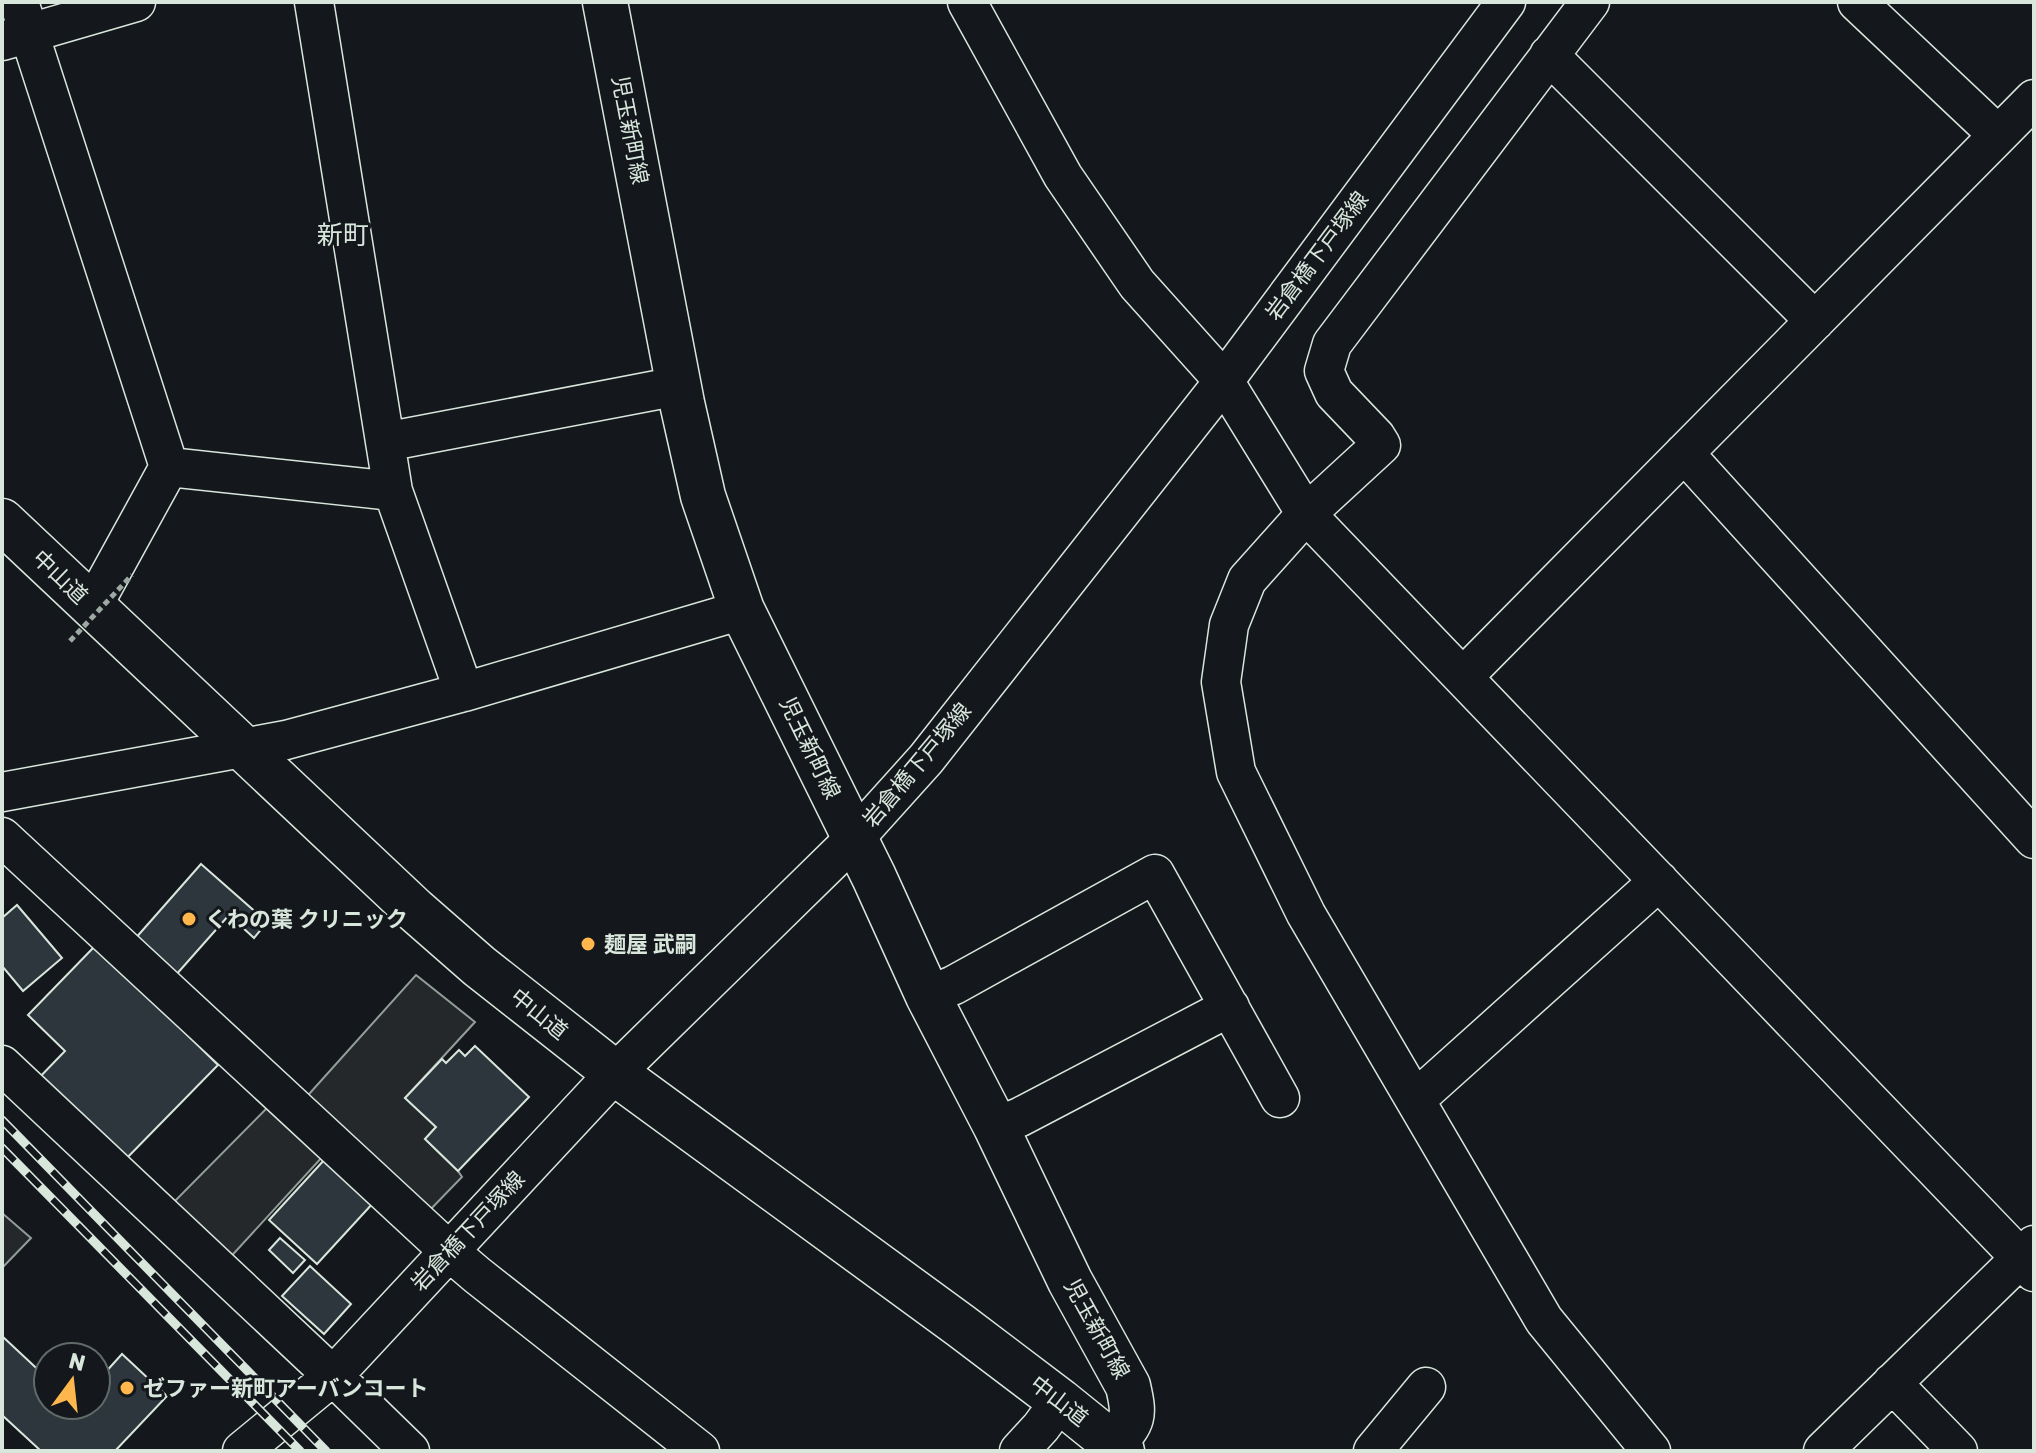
<svg xmlns="http://www.w3.org/2000/svg" width="2036" height="1453" viewBox="0 0 2036 1453" font-family="Rubik,'Noto Sans JP',sans-serif">
	<rect width="100%" height="100%" fill="#14181c"/>
	<path fill="#24282b" stroke="#939e99" stroke-width="2" d="M 416,975 L 475,1022 L 405,1098 L 436,1127 L 425,1139 L 458,1171 L 462,1177 L 425,1215 L 301,1103 Z
		M 271,1104 L 324,1155 L 225,1263 L 168,1208 Z
		M 2,1213 L 31,1238 L 2,1268 Z"/>
	<path fill="#2c363c" stroke="#d8e6dc" stroke-width="2" d="M 201,864 L 267,922 L 254,938 L 229,915 L 175,976 L 134,940 Z
		M 17,905 L 62,958 L 23,991 L 2,966 L 2,918 Z
		M 96,945 L 218,1065 L 119,1166 L 34,1083 L 65,1051 L 28,1015 Z
		M 475,1046 L 529,1097 L 458,1171 L 425,1139 L 436,1127 L 405,1098 L 442,1059 L 446,1063 L 459,1050 L 465,1056 Z
		M 326,1158 L 374,1202 L 317,1264 L 269,1220 Z
		M 280,1238 L 305,1260 L 293,1273 L 269,1250 Z
		M 310,1266 L 351,1304 L 324,1334 L 282,1296 Z
		M 2,1336 L 48,1379 L 48,1405 L 96,1405 L 96,1369 L 103,1375 L 122,1354 L 167,1396 L 115,1451 L 41,1451 L 2,1415 Z"/>
	<g fill="none" stroke-linecap="round" stroke-linejoin="round">
		<g stroke="#d8e6dc" stroke-width="41">
			<path id="minor" d="M 19,2 L 169,467
				M 314,2 L 393,491 L 464,692
				M 967,2 L 1063,176 L 1137,284 L 1224,381 L 1306,514 L 2034,1272
				M 1590,2 L 1332,344 L 1324,371 L 1334,393 L 1376,437 L 1381,445 L 1306,514 L 1247,580 L 1229,625 L 1221,682 L 1236,772 L 1306,914 L 1544,1320 L 1651,1451
				M 1857,2 L 1998,135
				M 2,41 L 136,2
				M 1549,55 L 1815,321
				M 385,442 L 678,386
				M 1684,453 L 2034,839
				M 92,607 L 169,467 L 393,491
				M 1463,677 L 2034,99
				M 2,792 L 286,740 L 464,692 L 742,610
				M 2,837 L 450,1252 L 477,1275 L 700,1451
				M 928,996 L 954,985 L 1155,874 L 1280,1098
				M 2,1065 L 333,1376 L 410,1451
				M 1415,1100 L 1659,881
				M 996,1127 L 1020,1117 L 1230,1007
				M 1892,1383 L 1958,1451
				M 242,1451 L 333,1376 L 615,1073 L 854,839 L 926,759 L 1224,381 L 1506,2
				M 1019,1451 L 1041,1427 L 1060,1401
				M 1373,1451 L 1426,1387
				M 1823,1451 L 2034,1245"/>
		</g>
		<g stroke="#d8e6dc" stroke-width="47">
			<path id="major" d="M 605,2 L 682,403 L 703,496 L 742,610 L 874,877 L 928,996 L 996,1127 L 1070,1281 L 1128,1386 C 1135,1417 1134,1420 1113,1443"/>
		</g>
		<g stroke="#d8e6dc" stroke-width="47">
			<path id="highway" d="M 2,521 L 415,910 L 479,966 L 615,1073 L 961,1326 L 1060,1401 L 1122,1451"/>
		</g>
		<use href="#minor" stroke="#14181c" stroke-width="38"/>
		<use href="#major" stroke="#14181c" stroke-width="44"/>
		<use href="#highway" stroke="#14181c" stroke-width="44"/>
		<g stroke="#d8e6dc" stroke-width="9">
			<path id="rail" d="M 2,1120 L 326,1451
				M 2,1148 L 300,1451"/>
		</g>
		<use href="#rail" stroke="#14181c" stroke-width="6" stroke-dasharray="18" stroke-linecap="butt"/>
		<path stroke="#9da8a2" stroke-width="5" stroke-dasharray="6 4" stroke-linecap="butt" d="M 70,641 L 132,575"/>
	</g>
	<g fill="#ffb74d" stroke="#14181c" stroke-width="3">
		<circle cx="189" cy="919" r="8"/>
		<circle cx="588" cy="944" r="8"/>
		<circle cx="127" cy="1388" r="8"/>
	</g>
	<g text-anchor="middle" dominant-baseline="central" stroke-width="6" stroke-linejoin="round" paint-order="stroke">
		<g font-size="22" fill="#d8e6dc" stroke="#14181c">
			<text transform="translate(630 130) rotate(79)">児玉新町線</text>
			<text transform="translate(1317 256) rotate(-53)">岩倉橋下戸塚線</text>
			<text transform="translate(60 577) rotate(44)">中山道</text>
			<text transform="translate(810 748) rotate(64)">児玉新町線</text>
			<text transform="translate(917 765) rotate(-50)">岩倉橋下戸塚線</text>
			<text transform="translate(539 1014) rotate(39)">中山道</text>
			<text transform="translate(468 1231) rotate(-47)">岩倉橋下戸塚線</text>
			<text transform="translate(1097 1329) rotate(61)">児玉新町線</text>
			<text transform="translate(1059 1401) rotate(38)">中山道</text>
		</g>
		<g font-size="22" font-weight="bold" fill="#d8e6dc" stroke="#14181c" text-anchor="start">
			<text x="205" y="919">くわの葉 クリニック</text>
			<text x="604" y="944">麺屋 武嗣</text>
			<text x="143" y="1388">ゼファー新町アーバンコート</text>
		</g>
		<g font-size="26" fill="#d8e6dc" stroke="#14181c">
			<text x="343" y="235">新町</text>
		</g>
	</g>
	<rect width="2036" height="1453" fill="none" stroke="#d8e6dc" stroke-width="8"/>
	<g transform="translate(72 1381) rotate(15)"><circle r="38" fill="#14181c" stroke="#626a69" stroke-width="2"/>
	<path d="M0-6L14 30L0 20L-14 30Z" fill="#ffb74d"/>
	<text y="-12" font-size="22" font-weight="bold" text-anchor="middle" fill="#d8e6dc">N</text>
	</g>
</svg>
